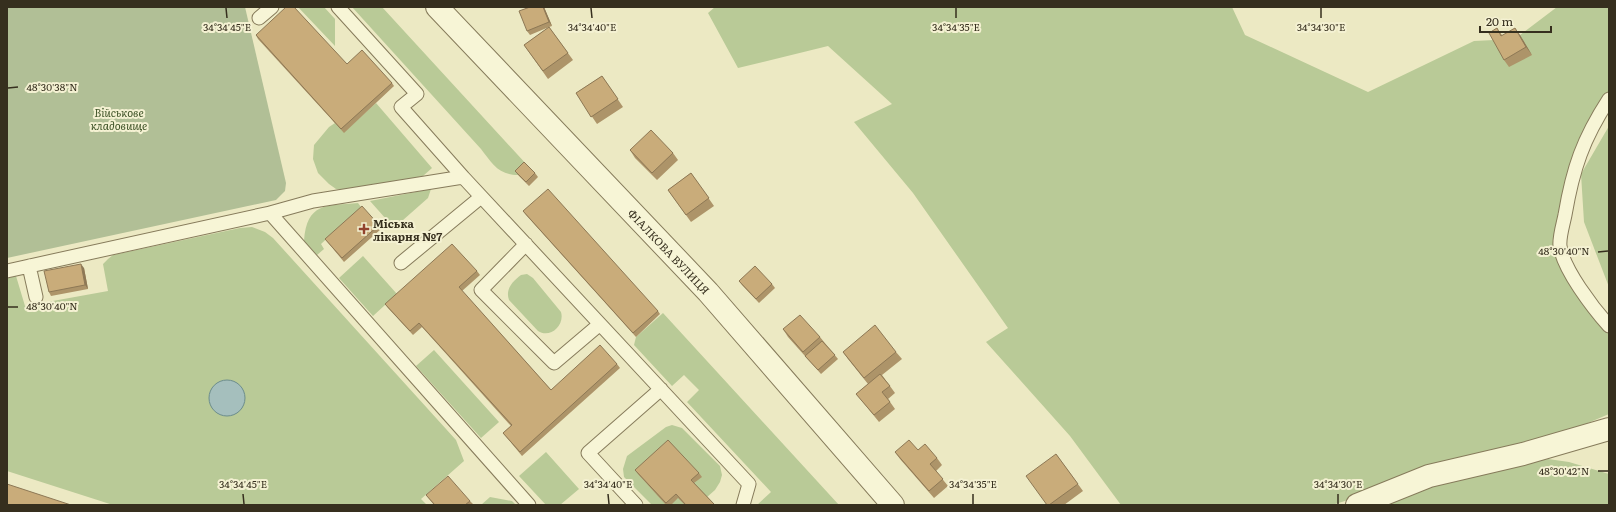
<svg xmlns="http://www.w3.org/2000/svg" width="1616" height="512" viewBox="0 0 1616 512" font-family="Literata,serif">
	<rect width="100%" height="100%" fill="#ece9c3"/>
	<path fill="#b9ca97" d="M 298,7 L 324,7 L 335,19 L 335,46 Z
		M 352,7 L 382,7 L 528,166 L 518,175 C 498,175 492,163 481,149 Z
		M 715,7 L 1232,7 L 1245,35 L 1368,92 L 1474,41 L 1494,40 L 1520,35 L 1557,7 L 1609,7 L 1609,92 L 1591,119 L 1575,150 L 1565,185 L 1555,243 L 1601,325 L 1609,334 L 1609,414 L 1567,432 L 1332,505 L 1121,505 L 1070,436 L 986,342 L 1008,328 L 913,193 L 854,122 L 892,104 L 828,46 L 738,68 L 708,13 Z
		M 376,103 L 432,168 L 423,176 L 353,191 L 336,189 L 329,184 L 318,173 L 313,159 L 314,145 L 329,127 L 335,123 L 344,132 Z
		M 1609,126 L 1609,287 L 1584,222 L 1581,174 Z
		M 431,189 L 428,198 L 394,228 L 370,201 Z
		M 358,203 L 361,207 L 321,244 L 324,249 L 317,255 L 304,241 C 307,202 326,206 358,203 Z
		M 252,227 L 265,232 L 273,238 L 456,440 L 464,461 L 421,499 L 427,505 L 113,505 L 7,471 L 7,278 L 16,276 L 25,306 L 108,291 L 103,264 L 108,259 L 113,255 L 240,228 Z
		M 363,256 L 397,294 L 373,316 L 339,278 Z
		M 527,274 L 533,278 L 561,312 C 565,325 550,339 538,331 L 509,300 C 505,289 513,281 521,275 Z
		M 663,313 L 839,505 L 757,505 L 771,492 L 687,402 L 699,390 L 684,375 L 672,386 L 634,345 L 636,337 Z
		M 434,350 L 499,422 L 481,438 L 416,366 Z
		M 672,425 L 682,428 L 720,466 L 722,475 L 720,482 L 715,490 L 698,505 L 652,505 L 624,477 L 623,469 L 627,456 L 666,427 Z
		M 546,452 L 579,489 L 560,505 L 546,505 L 519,476 Z
		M 1548,459 L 1569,462 L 1609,474 L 1609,505 L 1371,505 L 1403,493 L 1528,462 Z
		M 490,497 L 512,501 L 516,505 L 481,505 Z"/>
	<path fill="#b1bf96" d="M 7,7 L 245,7 L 286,183 L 285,191 L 276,200 L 7,258 Z"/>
	<path fill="#a5bfbd" stroke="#6c8d8c" d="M209 398a18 18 0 1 1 36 0a18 18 0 1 1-36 0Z"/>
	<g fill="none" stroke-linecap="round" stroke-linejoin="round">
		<g stroke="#867b5b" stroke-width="15">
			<path id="lane" d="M 338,7 L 417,94 L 401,107 L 463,177
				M 259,18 L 272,7
				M 1609,99 C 1583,139 1573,168 1565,215 C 1563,225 1559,237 1560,246 C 1563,269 1593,308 1609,326
				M 270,213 L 313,201 L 463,177 L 749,484 L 743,505
				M 526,244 L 481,290 L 554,363 L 600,324
				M 401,263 L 481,197
				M 29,266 L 36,297
				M 7,271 L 270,213 L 529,505
				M 636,505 L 588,453 L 661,389"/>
		</g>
		<g stroke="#867b5b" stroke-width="24">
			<g id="street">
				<path id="s1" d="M 437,7 L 708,292 L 893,505"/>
				<path d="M 1357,505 L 1429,476 L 1523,454 L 1609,429"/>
			</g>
		</g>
		<use href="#lane" stroke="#f7f5d6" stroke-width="13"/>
		<use href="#street" stroke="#f7f5d6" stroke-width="22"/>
	</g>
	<path fill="#ad9469" d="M 530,7 L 544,7 L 552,26 L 549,27 L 573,60 L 548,79 L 524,45 L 549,27 L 530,35 L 527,31 Z
		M 1497,28 L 1502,35 L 1520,35 L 1532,55 L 1509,67 L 1504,60 Z
		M 256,35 L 347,64 L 392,83 L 394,86 L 344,133 L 258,39 Z
		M 602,76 L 623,107 L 597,124 L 576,93 Z
		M 630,150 L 673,153 L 678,160 L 657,180 L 635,158 Z
		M 515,171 L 535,173 L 538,177 L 529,186 L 518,175 Z
		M 691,173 L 714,206 L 691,222 L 668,190 Z
		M 523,211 L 658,311 L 660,314 L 636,337 L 526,215 Z
		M 379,225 L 381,229 L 344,262 L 325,239 Z
		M 84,268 L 88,289 L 51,296 L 49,292 Z
		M 477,271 L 480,275 L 462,291 L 551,390 L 617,364 L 620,368 L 522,456 L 503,433 L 511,426 L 422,327 L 413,335 L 388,308 L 385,304 Z
		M 739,281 L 772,284 L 775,288 L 759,303 L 742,285 Z
		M 783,329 L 820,337 L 838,359 L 821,374 L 788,337 Z
		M 843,352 L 896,352 L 902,359 L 882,375 L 895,393 L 888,399 L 895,409 L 879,422 L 862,401 L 856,394 L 868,384 L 848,359 Z
		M 918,450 L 937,458 L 942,465 L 936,471 L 948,486 L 934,498 L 900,459 L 895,452 Z
		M 1056,454 L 1083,491 L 1064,505 L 1046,505 Z
		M 635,470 L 699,473 L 702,477 L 694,483 L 715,505 L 685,505 L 678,498 L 671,505 L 666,505 L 638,474 Z
		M 426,495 L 470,501 L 473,504 L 472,505 L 434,505 Z"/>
	<path fill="#8d7855" d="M 543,7 L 544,7 L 552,26 L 549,22 Z
		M 1515,28 L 1520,35 L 1532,55 L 1526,47 Z
		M 81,264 L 84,268 L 88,289 L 85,285 Z"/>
	<path fill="#c9ac7a" stroke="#8d7855" d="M 286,7 L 294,7 L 347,64 L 362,50 L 392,83 L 341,129 L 256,35 Z
		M 530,7 L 543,7 L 549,22 L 527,31 L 519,11 Z
		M 549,27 L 568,53 L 543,71 L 524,45 Z
		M 1497,28 L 1501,36 L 1515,28 L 1526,47 L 1504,60 L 1489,33 Z
		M 602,76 L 618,99 L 591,117 L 576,93 Z
		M 651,130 L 673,153 L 652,173 L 630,150 Z
		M 524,162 L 535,173 L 526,182 L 515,171 Z
		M 691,173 L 709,198 L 686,215 L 668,190 Z
		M 548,189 L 658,311 L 633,333 L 523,211 Z
		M 362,206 L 379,225 L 342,258 L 325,239 Z
		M 452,244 L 477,271 L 459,287 L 551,390 L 600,345 L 617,364 L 520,452 L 503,433 L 512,425 L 419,323 L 410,331 L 385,304 Z
		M 81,264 L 85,285 L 49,292 L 44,271 Z
		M 755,266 L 772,284 L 756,299 L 739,281 Z
		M 800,315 L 820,337 L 803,352 L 783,329 Z
		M 875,325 L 896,352 L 864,378 L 843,352 Z
		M 822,341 L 835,355 L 818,370 L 805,356 Z
		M 880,374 L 890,386 L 882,392 L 890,402 L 874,415 L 856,394 Z
		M 668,440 L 699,473 L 691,480 L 714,504 L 714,505 L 686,505 L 676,494 L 666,503 L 635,470 Z
		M 909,440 L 918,450 L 925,444 L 937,458 L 930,464 L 943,479 L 929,491 L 895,452 Z
		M 1056,454 L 1078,484 L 1049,505 L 1047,505 L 1026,476 Z
		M 448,476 L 470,501 L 465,505 L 435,505 L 426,495 Z
		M 7,484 L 71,505 L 7,505 Z"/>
	<path fill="none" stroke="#362f1e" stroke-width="1.5" d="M 226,8 L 227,18M 591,8 L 592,18M 956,8 L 956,18M 1321,8 L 1321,18M 8,88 L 18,87M 1598,252 L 1608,251M 8,307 L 18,307M 1598,471 L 1608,471M 243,494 L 244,504M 608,494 L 609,504M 973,494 L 973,504M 1338,494 L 1338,504"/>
	<path fill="#92422d" stroke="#f4f1d2" stroke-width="1.5" d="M362 223h4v4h4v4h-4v4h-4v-4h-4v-4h4z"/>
	<g text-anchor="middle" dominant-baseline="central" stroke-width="4" stroke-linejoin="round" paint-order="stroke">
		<g font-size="11" font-style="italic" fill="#3d5226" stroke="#f4f1d2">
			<text x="119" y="112">Військове<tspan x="119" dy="13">кладовище</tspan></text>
		</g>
		<g font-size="11" font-weight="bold" fill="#362f1e" stroke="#f4f1d2" text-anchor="start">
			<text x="373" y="223">Міська<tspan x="373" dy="13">лікарня №7</tspan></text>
		</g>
		<g font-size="11" fill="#362f1e" stroke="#f4f1d2">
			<text stroke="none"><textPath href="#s1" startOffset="337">ФІАЛКОВА ВУЛИЦЯ</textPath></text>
		</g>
	</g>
	<g font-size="10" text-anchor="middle" fill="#362f1e" stroke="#f4f1d2" stroke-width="4" stroke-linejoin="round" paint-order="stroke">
		<text x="227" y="31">34°34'45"E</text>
		<text x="592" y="31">34°34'40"E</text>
		<text x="956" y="31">34°34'35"E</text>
		<text x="1321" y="31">34°34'30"E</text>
		<text x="52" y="91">48°30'38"N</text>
		<text x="1564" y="255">48°30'40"N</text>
		<text x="52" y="310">48°30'40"N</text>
		<text x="1564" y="475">48°30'42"N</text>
		<text x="243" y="488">34°34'45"E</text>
		<text x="608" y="488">34°34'40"E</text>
		<text x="973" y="488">34°34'35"E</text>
		<text x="1338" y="488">34°34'30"E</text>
	</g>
	<rect width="1616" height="512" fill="none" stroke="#362f1e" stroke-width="16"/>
	<path d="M1480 26v6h71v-6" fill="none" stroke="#362f1e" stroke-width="2"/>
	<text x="1486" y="26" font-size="12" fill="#362f1e" stroke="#f4f1d2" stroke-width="3" paint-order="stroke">20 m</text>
</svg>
